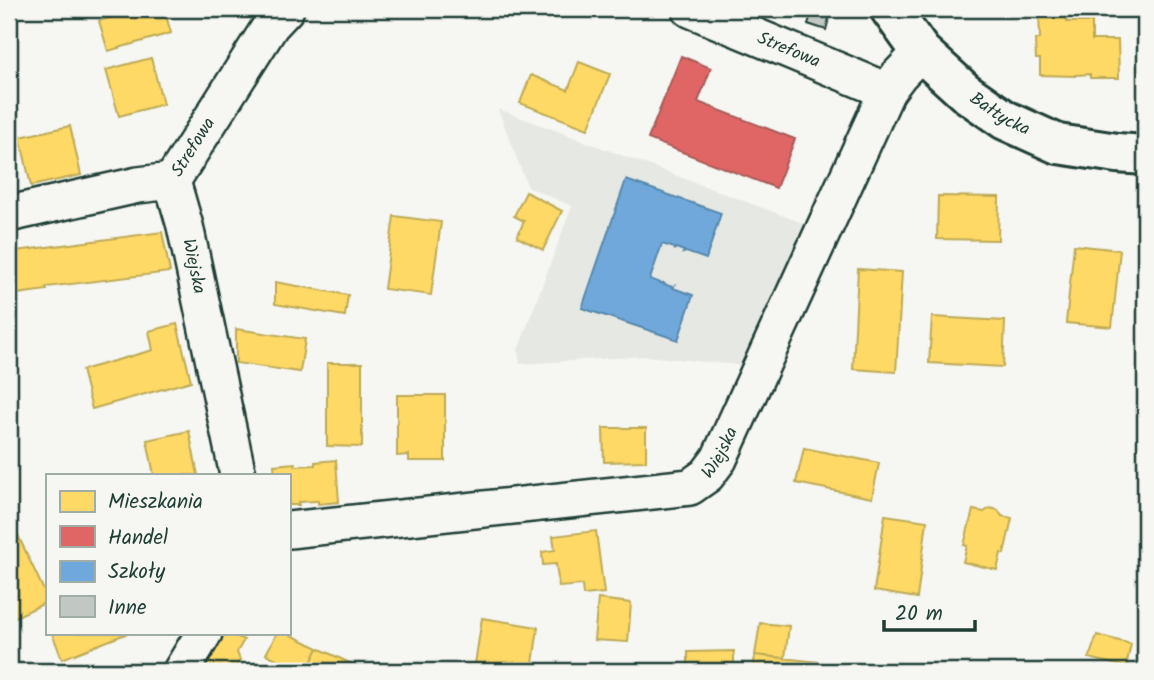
<svg xmlns="http://www.w3.org/2000/svg" width="1154" height="680" viewBox="0 0 1154 680" font-family="Kalam,sans-serif">
	<rect width="100%" height="100%" fill="#f6f6f2"/>
	<filter id="ink" filterUnits="userSpaceOnUse"><feTurbulence type="fractalNoise" baseFrequency=".0143" numOctaves="2"/><feDisplacementMap in="SourceGraphic" scale="14" xChannelSelector="R" yChannelSelector="G"/><feConvolveMatrix kernelMatrix="1 2 1 2 8 2 1 2 1" color-interpolation-filters="sRGB"/></filter>
	<g filter="url(#ink)">
		<path fill="#e6e8e4" d="M 498,109 L 808,225 L 747,366 L 646,356 L 520,364 L 518,350 L 572,206 L 528,187 Z"/>
		<path fill="#ffd966" stroke="#bcaa57" stroke-width="2" d="M 142,9 L 164,9 L 171,33 L 108,51 L 99,21 Z
			M 1050,9 L 1056,9 L 1056,11 L 1066,12 L 1067,22 L 1092,22 L 1092,40 L 1118,40 L 1119,78 L 1090,78 L 1090,74 L 1076,75 L 1076,76 L 1040,75 L 1040,59 L 1036,59 L 1035,40 L 1040,39 L 1039,12 L 1050,12 Z
			M 151,58 L 163,104 L 119,116 L 106,70 Z
			M 579,62 L 610,74 L 588,129 L 520,103 L 531,75 L 568,90 Z
			M 9,107 L 17,140 L 9,141 Z
			M 70,126 L 81,175 L 31,186 L 20,137 Z
			M 526,192 L 562,211 L 543,250 L 517,237 L 524,221 L 514,216 Z
			M 938,196 L 999,197 L 998,240 L 937,239 Z
			M 394,216 L 441,222 L 431,295 L 384,289 Z
			M 162,232 L 170,272 L 46,287 L 47,290 L 9,295 L 9,252 Z
			M 1074,245 L 1120,250 L 1112,327 L 1066,323 Z
			M 858,269 L 902,272 L 896,372 L 853,369 Z
			M 275,282 L 348,295 L 345,316 L 275,304 Z
			M 932,317 L 1005,321 L 1003,367 L 929,363 Z
			M 177,324 L 191,381 L 92,409 L 82,370 L 153,350 L 149,331 Z
			M 236,329 L 305,339 L 300,372 L 236,363 Z
			M 327,363 L 362,363 L 362,447 L 327,446 Z
			M 397,395 L 445,395 L 445,461 L 409,461 L 409,455 L 397,456 Z
			M 603,428 L 646,428 L 646,461 L 604,462 Z
			M 189,431 L 198,475 L 154,475 L 147,440 Z
			M 804,448 L 879,463 L 872,498 L 796,483 Z
			M 336,460 L 339,502 L 318,504 L 318,501 L 316,501 L 298,502 L 299,505 L 289,505 L 289,475 L 275,475 L 274,465 L 295,463 L 295,466 L 315,465 L 315,462 Z
			M 990,508 L 998,510 L 1002,516 L 1012,518 L 1004,554 L 1001,553 L 997,570 L 963,562 L 967,546 L 964,545 L 973,510 L 984,512 Z
			M 885,515 L 927,521 L 917,598 L 874,591 Z
			M 15,529 L 47,597 L 47,602 L 9,620 L 9,532 Z
			M 596,531 L 604,593 L 583,595 L 582,585 L 559,587 L 556,564 L 543,565 L 542,552 L 555,550 L 553,536 Z
			M 598,599 L 631,603 L 628,642 L 594,640 Z
			M 482,618 L 538,627 L 532,671 L 474,671 Z
			M 760,623 L 789,626 L 785,658 L 755,655 Z
			M 52,633 L 128,633 L 62,659 Z
			M 221,633 L 230,633 L 244,640 L 237,652 L 240,660 L 234,671 L 201,671 Z
			M 277,633 L 287,633 L 318,648 L 307,671 L 301,671 L 266,654 Z
			M 1097,635 L 1131,644 L 1126,667 L 1089,658 Z
			M 318,648 L 354,665 L 351,671 L 307,671 Z
			M 734,651 L 734,671 L 688,671 L 688,652 Z
			M 755,655 L 836,664 L 835,671 L 753,671 Z
			M 836,664 L 882,669 L 883,671 L 835,671 Z"/>
		<path fill="#e06666" stroke="#a65a57" stroke-width="2" d="M 681,56 L 711,68 L 698,102 L 795,139 L 776,188 L 648,139 Z"/>
		<path fill="#6fa8dc" stroke="#5788aa" stroke-width="2" d="M 626,180 L 721,213 L 706,259 L 686,252 L 683,253 L 684,251 L 676,248 L 674,250 L 675,248 L 662,244 L 650,279 L 663,284 L 663,282 L 664,284 L 672,287 L 674,286 L 673,288 L 693,295 L 678,340 L 582,308 Z"/>
		<path fill="#c1c8c3" stroke="#1f3d34" stroke-width="2" d="M 813,9 L 823,9 L 831,11 L 826,30 L 808,24 Z"/>
		<g fill="none" stroke-linecap="round" stroke-linejoin="round">
			<g stroke="#1f3d34" stroke-width="40">
				<g id="minor">
					<path id="s1" d="M 690,9 L 887,91"/>
					<path id="s2" d="M 172,181 L 185,226 L 238,475"/>
					<path id="s3" d="M 172,181 L 271,25 L 286,9"/>
					<path d="M 9,214 L 138,185 L 172,181"/>
					<path id="s4" d="M 289,530 L 690,487 L 707,475 L 719,459 L 887,91 L 899,75 L 921,52"/>
					<path d="M 181,671 L 204,633"/>
				</g>
			</g>
			<g stroke="#1f3d34" stroke-width="44">
				<g id="tertiary">
					<path id="s5" d="M 890,9 L 921,52 L 965,92 L 1005,120 L 1058,144 L 1117,153 L 1145,155"/>
				</g>
			</g>
			<use href="#minor" stroke="#f6f6f2" stroke-width="35"/>
			<use href="#tertiary" stroke="#f6f6f2" stroke-width="38"/>
		</g>
	</g>
	<g text-anchor="middle" dominant-baseline="central" stroke-width="7" stroke-linejoin="round" paint-order="stroke">
		<g font-size="18" fill="#1f3d34" stroke="#f6f6f2">
			<text stroke="none"><textPath href="#s1" startOffset="107">Strefowa</textPath></text>
			<text stroke="none"><textPath href="#s5" startOffset="154">Bałtycka</textPath></text>
			<text stroke="none"><textPath href="#s3" startOffset="40">Strefowa</textPath></text>
			<text stroke="none"><textPath href="#s2" startOffset="88">Wiejska</textPath></text>
			<text stroke="none"><textPath href="#s4" startOffset="450">Wiejska</textPath></text>
		</g>
	</g>
	<rect width="1154" height="680" fill="none" stroke="#f6f6f2" stroke-width="35"/>
	<rect x="18" y="18" width="1119" height="645" fill="none" stroke="#1f3d34" stroke-width="2.5" filter="url(#ink)"/>
	<rect x="46" y="474" width="245" height="161" fill="#f6f6f2" stroke="#a0aca6" stroke-width="2"/>
	<rect x="60" y="491" width="35" height="21" fill="#ffd966" stroke="#a0aca6" stroke-width="2"/>
	<text x="108" y="508" font-size="21" fill="#1f3d34">Mieszkania</text>
	<rect x="60" y="526" width="35" height="21" fill="#e06666" stroke="#a0aca6" stroke-width="2"/>
	<text x="108" y="544" font-size="21" fill="#1f3d34">Handel</text>
	<rect x="60" y="561" width="35" height="21" fill="#6fa8dc" stroke="#a0aca6" stroke-width="2"/>
	<text x="108" y="578" font-size="21" fill="#1f3d34">Szkoły</text>
	<rect x="60" y="596" width="35" height="21" fill="#c1c8c3" stroke="#a0aca6" stroke-width="2"/>
	<text x="108" y="614" font-size="21" fill="#1f3d34">Inne</text>
	<path d="M884 620v10h91v-10" fill="none" stroke="#1f3d34" stroke-width="3.5"/>
	<text x="895" y="620" font-size="21" fill="#1f3d34" stroke="#f6f6f2" stroke-width="5" paint-order="stroke">20 m</text>
</svg>
